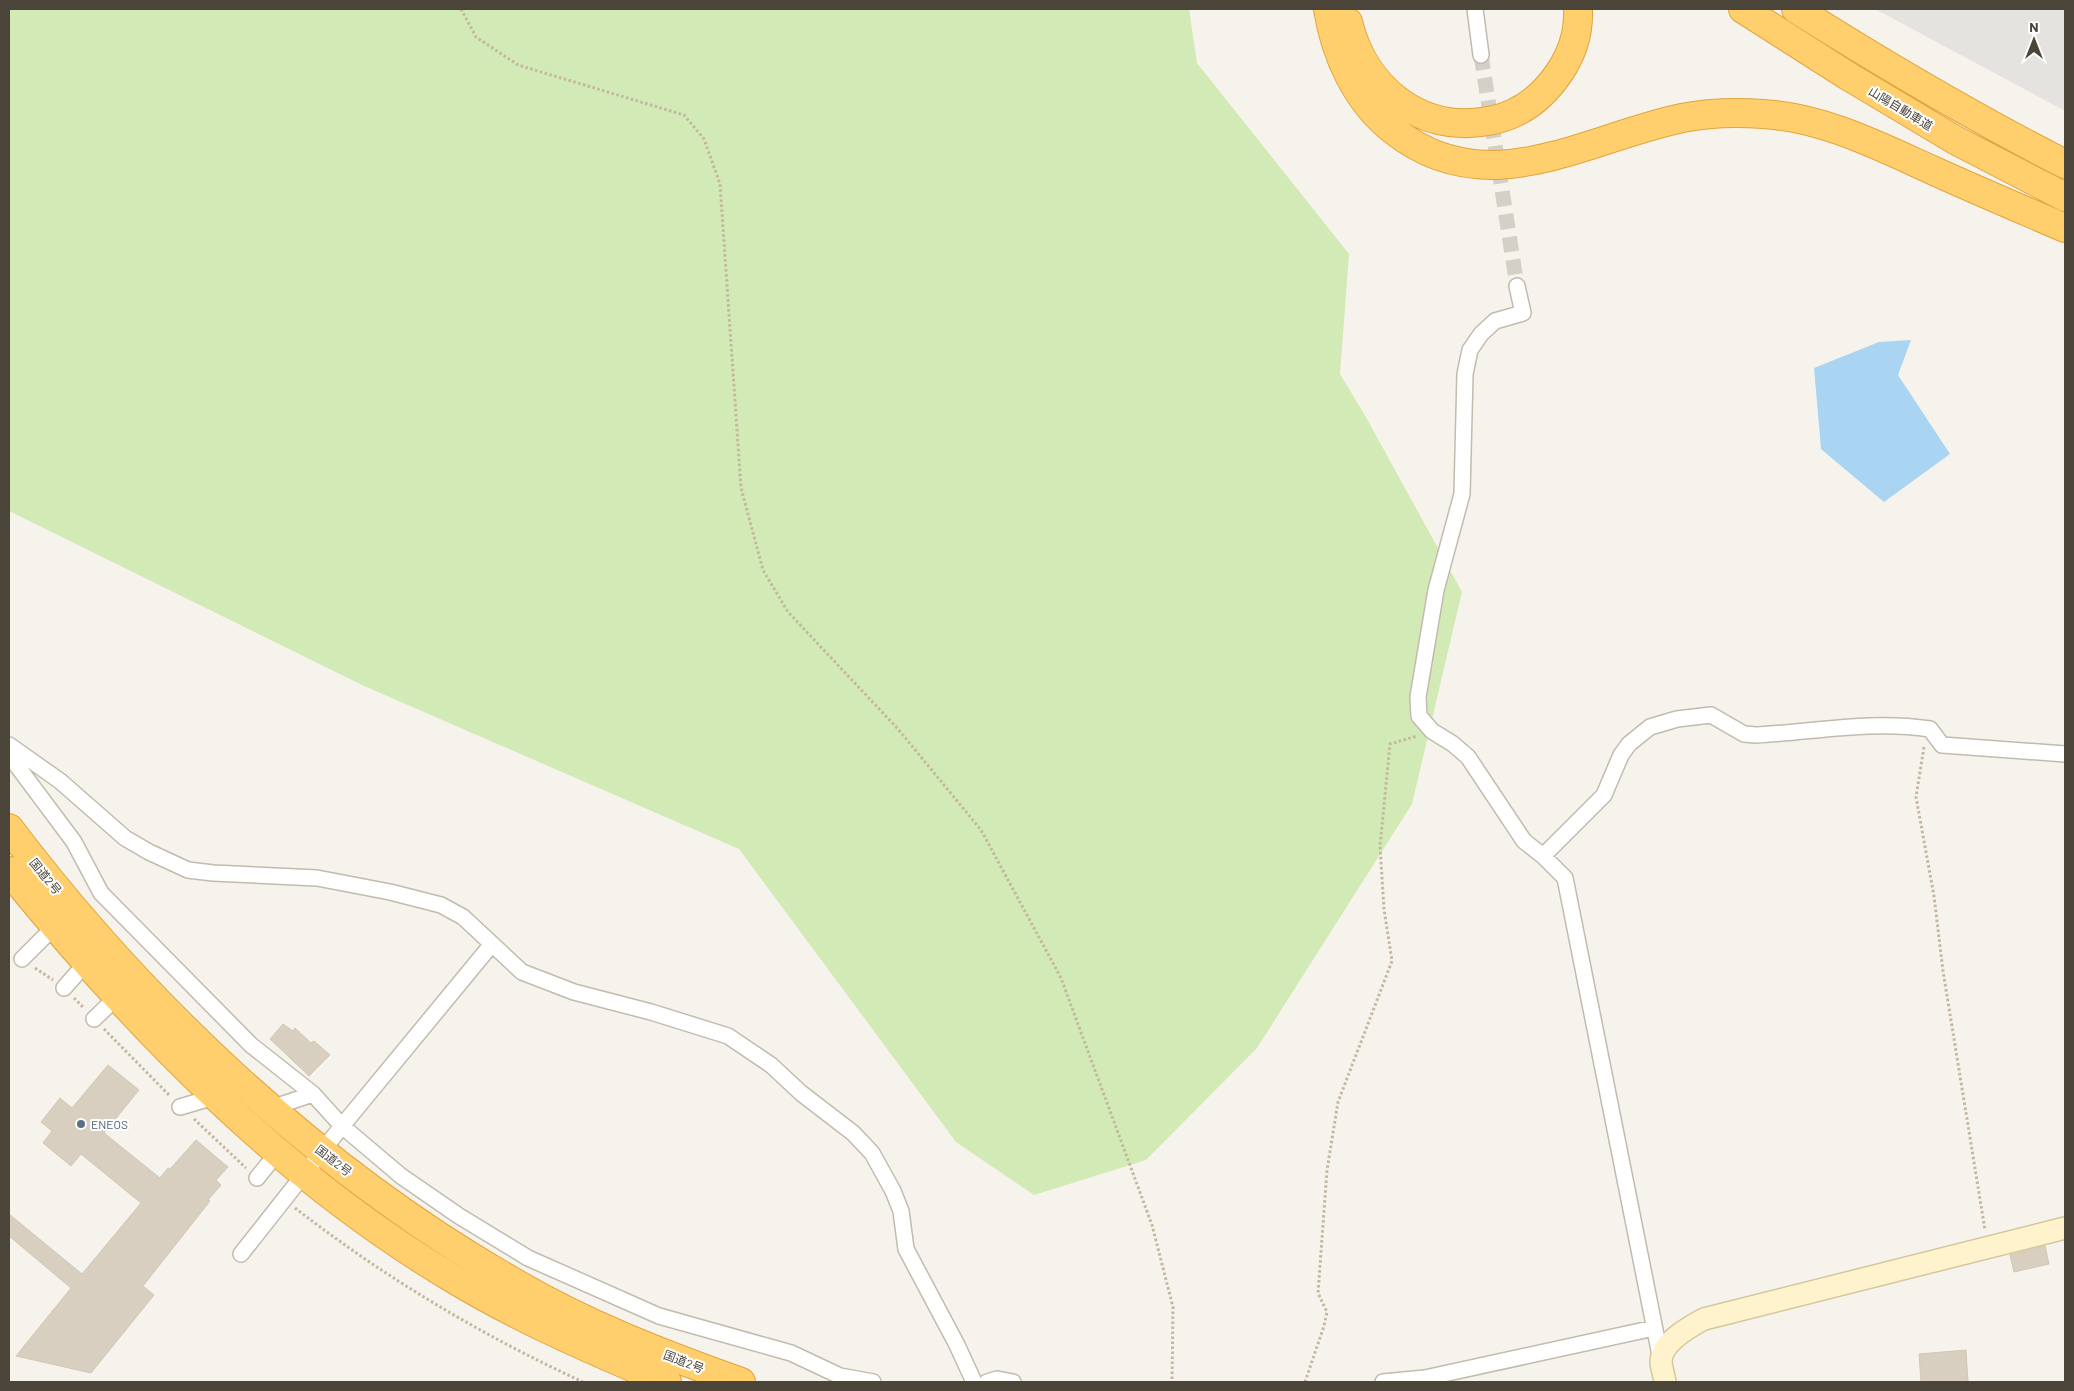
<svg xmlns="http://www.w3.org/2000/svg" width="2074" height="1391" viewBox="0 0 2074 1391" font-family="Barlow,'Noto Sans JP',sans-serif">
	<rect width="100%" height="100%" fill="#f6f3ec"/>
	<path fill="#d2eab5" d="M 9,9 L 1189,9 L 1197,63 L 1349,254 L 1340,374 L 1367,419 L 1462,592 L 1412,804 L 1257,1048 L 1146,1160 L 1034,1195 L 956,1142 L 739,849 L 362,685 L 9,511 Z"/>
	<path fill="#e5e3e0" d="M 1875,9 L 2065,9 L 2065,111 Z"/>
	<path fill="#a9d4f2" d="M 1911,340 L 1898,375 L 1950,454 L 1884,502 L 1821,449 L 1814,368 L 1879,342 Z"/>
	<path fill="#d8cfc1" stroke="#d3c7b4" d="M 283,1024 L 293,1031 L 295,1028 L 311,1043 L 314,1041 L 330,1055 L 309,1076 L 270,1039 Z
		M 108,1065 L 139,1090 L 104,1133 L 160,1178 L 168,1168 L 170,1169 L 196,1140 L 228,1167 L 216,1180 L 221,1185 L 208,1200 L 210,1201 L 143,1286 L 154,1295 L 91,1373 L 16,1356 L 71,1288 L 9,1236 L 9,1214 L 82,1274 L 141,1203 L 81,1154 L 71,1166 L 43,1143 L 52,1131 L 41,1122 L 60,1098 L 72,1108 Z
		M 2045,1246 L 2049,1264 L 2014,1272 L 2010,1255 Z
		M 1966,1350 L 1968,1382 L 1921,1382 L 1919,1354 Z"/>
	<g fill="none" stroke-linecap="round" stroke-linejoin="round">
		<path stroke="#d4d0c8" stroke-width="15" stroke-dasharray="15 8" stroke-linecap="butt" d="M 1481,55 L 1517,286"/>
		<g stroke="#c2bbae" stroke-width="18">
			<path id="street" d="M 1475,9 L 1481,55
				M 1517,286 L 1523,313 L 1495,321 L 1481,334 L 1470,350 L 1465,374 L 1462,494 L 1436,590 L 1418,697 L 1419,716 L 1432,731 L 1453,744 L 1468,757 L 1524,841 L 1543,856 L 1565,878 L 1661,1360
				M 9,745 L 60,781 L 125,838 L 149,852 L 188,870 L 213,873 L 317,878 L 390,892 L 441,905 L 463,917 L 522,972 L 574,992 L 651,1012 L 728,1036 L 771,1065 L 801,1093 L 853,1133 L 872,1153 L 893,1191 L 901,1211 L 906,1249 L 957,1345 L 974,1382
				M 9,755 L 74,842 L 101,893 L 251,1045 L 313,1094 L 342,1126 L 401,1176 L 459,1216 L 528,1258 L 659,1316 L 791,1353 L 840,1376 L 873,1382
				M 1543,856 L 1604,795 L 1621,755 L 1629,744 L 1650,727 L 1677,719 L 1711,715 L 1744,734 L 1756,735 C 1815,732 1871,720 1930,729 L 1942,745 L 2065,754
				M 22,959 L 54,927
				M 64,988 L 86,963
				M 94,1019 L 117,997
				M 180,1107 L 214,1097
				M 271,1108 L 313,1094
				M 257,1178 L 278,1152
				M 241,1254 L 342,1126 L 492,944
				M 987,1382 L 997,1379 L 1013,1382
				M 1383,1382 L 1425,1378 L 1654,1328"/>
		</g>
		<g stroke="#d6c79b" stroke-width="24">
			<path id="secondary" d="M 1665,1382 C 1664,1376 1662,1369 1661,1363 C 1660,1343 1689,1327 1704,1319 L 2065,1228"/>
		</g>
		<g stroke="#e0a43c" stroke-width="30">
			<path id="highway" d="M 1328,9 C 1335,54 1356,101 1393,130 C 1487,205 1583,139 1682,118 C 1707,113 1737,112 1763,114 C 1824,118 1877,145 1932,170 C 1976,190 2021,209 2065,228
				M 1743,9 L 1848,76 L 1955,140 L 2065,197
				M 1796,9 C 1883,64 1973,117 2065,164
				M 1348,22 C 1364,88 1420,134 1488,121 C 1518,116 1542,98 1559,73 C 1572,54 1579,32 1578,9
				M 9,828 C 142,1004 318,1170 510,1280 C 582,1323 662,1354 741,1382
				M 9,871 C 137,1028 281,1177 457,1281 C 524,1321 596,1352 667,1382"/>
		</g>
		<path stroke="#c4b79f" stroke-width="3" stroke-dasharray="2.5 2.5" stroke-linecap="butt" d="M 461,9 L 476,37 L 518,65 L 684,115 L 704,139 L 720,184 L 741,488 L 763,570 L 788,612 L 898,729 L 981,830 L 1061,978 L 1152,1225 L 1173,1307 L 1172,1382
			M 1924,747 L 1916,797 L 1934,896 L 1943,971 L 1985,1230
			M 35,968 L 53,980
			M 74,998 L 84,1008
			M 104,1029 L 170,1096
			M 194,1119 L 246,1168
			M 295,1208 C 384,1277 481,1335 583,1382
			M 1305,1382 L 1324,1326 L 1327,1312 L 1318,1293 L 1327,1170 L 1338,1102 L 1392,961 L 1384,909 L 1380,846 L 1390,744 L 1417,736"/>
		<use href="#street" stroke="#fff" stroke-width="15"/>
		<use href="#secondary" stroke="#fff3cd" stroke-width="21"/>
		<use href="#highway" stroke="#ffcf6e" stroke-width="28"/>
	</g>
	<circle fill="#5c6f8a" stroke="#fff" stroke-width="2" cx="81" cy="1124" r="5"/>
	<g text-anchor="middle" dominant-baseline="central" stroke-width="4" stroke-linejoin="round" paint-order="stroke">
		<g font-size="12" fill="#4b4439" stroke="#fff">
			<text transform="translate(1901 108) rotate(31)">山陽自動車道</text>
			<text transform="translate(46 876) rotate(51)">国道2号</text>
			<text transform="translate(334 1160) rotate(38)">国道2号</text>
			<text transform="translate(684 1361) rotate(21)">国道2号</text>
		</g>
		<g font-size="12" fill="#4e5e75" stroke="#fff" text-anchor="start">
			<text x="91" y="1124">ENEOS</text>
		</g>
	</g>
	<rect width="2074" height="1391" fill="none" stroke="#4b4439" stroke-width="20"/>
	<g transform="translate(2034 40)" stroke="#ffffff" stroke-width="4" paint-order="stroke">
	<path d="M0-4L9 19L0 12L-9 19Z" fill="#4b4439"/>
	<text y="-8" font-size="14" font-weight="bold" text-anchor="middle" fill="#4b4439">N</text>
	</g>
</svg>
